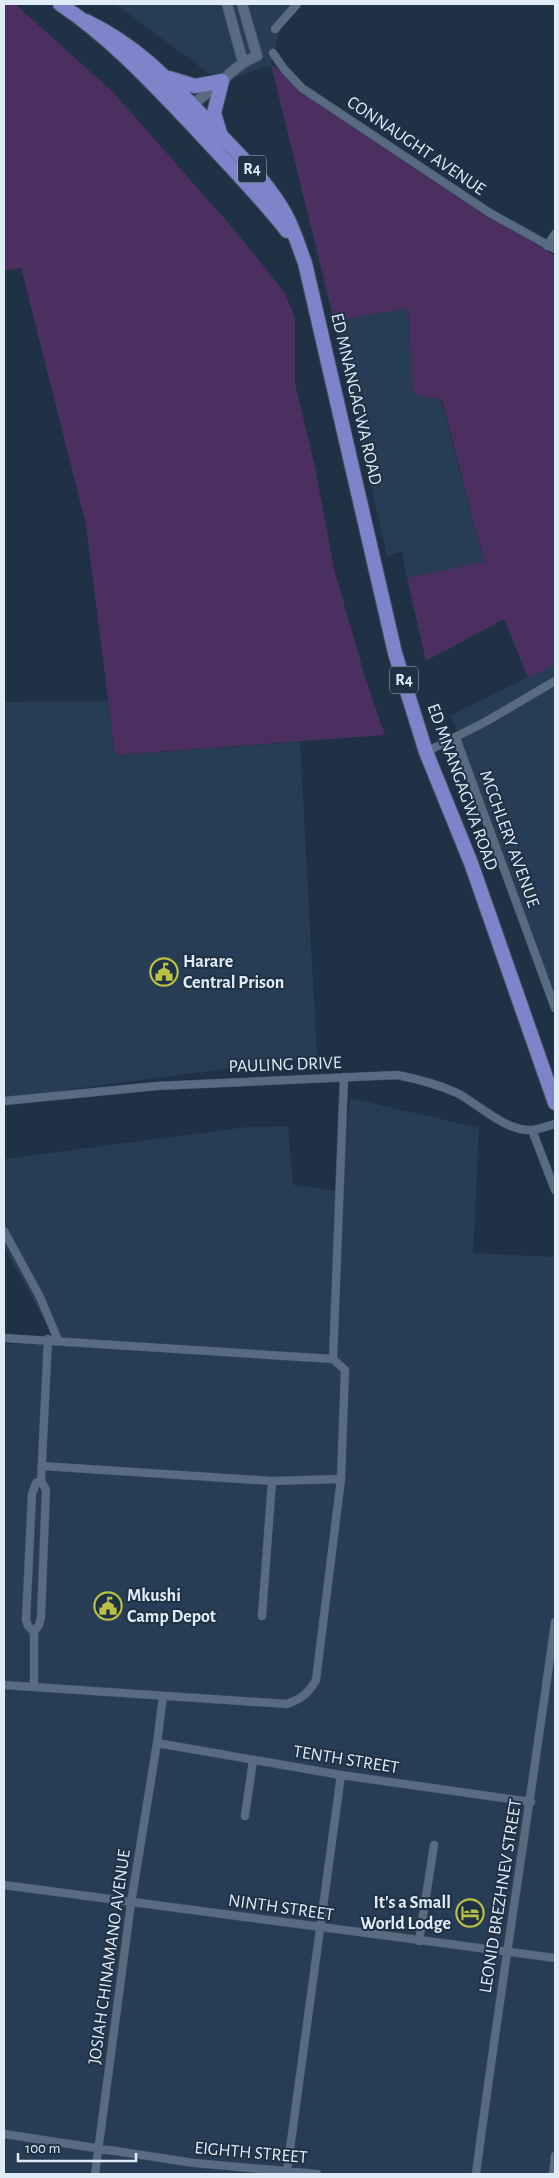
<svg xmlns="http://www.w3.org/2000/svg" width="559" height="2178" viewBox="0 0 559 2178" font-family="'Alegreya Sans',sans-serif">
	<rect width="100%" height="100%" fill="#1f3145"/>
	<path fill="#273d55" d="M 115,4 L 296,4 L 282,21 L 271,65 L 221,82 Z
		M 408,308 L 413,393 L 441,400 L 484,563 L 407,578 L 402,552 L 387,556 L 334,321 Z
		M 555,664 L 555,998 L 451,715 Z
		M 108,701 L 115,755 L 300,742 L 317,1057 L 4,1098 L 4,702 Z
		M 350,1098 L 479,1128 L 473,1253 L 555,1257 L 555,2174 L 4,2174 L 4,1344 L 58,1345 L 4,1247 L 4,1159 L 247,1127 L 288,1126 L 293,1185 L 339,1191 Z"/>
	<path fill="#4c2f61" d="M 4,4 L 15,4 L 113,92 L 237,233 L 285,293 L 295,318 L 295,383 L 316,472 L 334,569 L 365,677 L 385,735 L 115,755 L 86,525 L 21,268 L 4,271 Z
		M 271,65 L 451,188 L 555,256 L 555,664 L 528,678 L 504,619 L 426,661 L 407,578 L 484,562 L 442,400 L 413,394 L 408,308 L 334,321 Z"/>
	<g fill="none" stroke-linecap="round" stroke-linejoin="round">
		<g stroke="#404f60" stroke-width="9">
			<path id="street" d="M 275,29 L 297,4
				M 273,53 L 284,69 L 302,88 L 490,213 L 555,249
				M 547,246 L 555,234
				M 456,738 L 555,1008
				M 426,752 L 487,721 L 555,681
				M 4,1101 L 157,1086 L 397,1075 C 418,1079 437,1084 457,1093 C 479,1104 505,1132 533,1130 C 540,1129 548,1126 555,1124
				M 532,1130 L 555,1190
				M 4,1231 L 40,1297 L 58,1340
				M 4,1338 L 333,1359
				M 42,1466 L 272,1481 L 341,1479
				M 262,1616 L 272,1481
				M 34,1632 L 28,1626 L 26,1620 L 32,1494 L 36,1483 L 41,1481
				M 4,1685 L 287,1704 C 301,1699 308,1694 316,1680 L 341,1479 L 345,1370 L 333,1359 L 344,1077
				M 34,1686 L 34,1632 L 39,1625 L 41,1617 L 46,1490 L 41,1481 L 48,1339
				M 157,1743 L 341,1775 L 531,1802
				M 245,1816 L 253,1760
				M 4,1885 L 555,1958
				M 419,1941 L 434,1845
				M 4,2134 L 194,2163 L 317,2174
				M 287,2171 L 341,1775
				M 95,2174 L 131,1903 L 157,1743 L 163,1696
				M 476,2174 C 500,1990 530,1806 555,1622
				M 553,2174 L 555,2156"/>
		</g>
		<g stroke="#404f60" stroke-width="12">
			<path id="secondary" d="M 227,4 L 243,62
				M 188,108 C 199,99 211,91 222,81 C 233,70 242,62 257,56 L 242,4"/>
		</g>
		<g stroke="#404f60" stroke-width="16">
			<path id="highway" d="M 60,4 C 111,38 153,84 195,128 C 226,162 259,195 287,231
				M 86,21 C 142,48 172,84 214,128 C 238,154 265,179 283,210 C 293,226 298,245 305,263 L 395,653 L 426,752 L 471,863 L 555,1103
				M 169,78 L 195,86 L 222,81 L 214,113 L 220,133"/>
		</g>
		<use href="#street" stroke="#586b82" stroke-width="8"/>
		<use href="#secondary" stroke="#586b82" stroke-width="10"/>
		<use href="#highway" stroke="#7f83c9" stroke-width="14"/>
	</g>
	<defs>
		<g id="civic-ring" transform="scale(1.4375)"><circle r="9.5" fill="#1f3145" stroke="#bbc044" stroke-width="1.5"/><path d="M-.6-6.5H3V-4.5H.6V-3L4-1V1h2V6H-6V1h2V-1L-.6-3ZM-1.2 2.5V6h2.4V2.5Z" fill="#bbc044"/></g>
		<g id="hotel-ring" transform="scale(1.4375)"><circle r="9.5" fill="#1f3145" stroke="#bbc044" stroke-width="1.5"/><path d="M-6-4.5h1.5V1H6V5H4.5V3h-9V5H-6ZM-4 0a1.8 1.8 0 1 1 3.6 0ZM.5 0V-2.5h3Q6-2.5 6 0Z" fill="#bbc044"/></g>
	</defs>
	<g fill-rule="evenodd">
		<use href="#civic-ring" x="164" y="972"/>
		<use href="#civic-ring" x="108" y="1606"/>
		<use href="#hotel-ring" x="470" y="1913"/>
	</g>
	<g text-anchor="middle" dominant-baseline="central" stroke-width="4" stroke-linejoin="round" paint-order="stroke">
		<g fill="#1f3145" stroke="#a6b3c2" stroke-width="1">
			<rect x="238" y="155.5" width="28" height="27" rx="4"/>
			<rect x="390" y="666.5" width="28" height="27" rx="4"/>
		</g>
		<g font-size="16" font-weight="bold" fill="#e0ebf8">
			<text x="252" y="169">R4</text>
			<text x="404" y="680">R4</text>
		</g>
		<g font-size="18" fill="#e0ebf8" stroke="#1f3145">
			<text transform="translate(416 146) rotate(34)">CONNAUGHT AVENUE</text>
			<text transform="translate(356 399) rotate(77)">ED MNANGAGWA ROAD</text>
			<text transform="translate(462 787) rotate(70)">ED MNANGAGWA ROAD</text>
			<text transform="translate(509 839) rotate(70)">MCCHLERY AVENUE</text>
			<text transform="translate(285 1065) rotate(-2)">PAULING DRIVE</text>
			<text transform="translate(346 1760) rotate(9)">TENTH STREET</text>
			<text transform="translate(501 1896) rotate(-81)">LEONID BREZHNEV STREET</text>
			<text transform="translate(281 1908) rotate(8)">NINTH STREET</text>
			<text transform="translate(110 1957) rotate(-82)">JOSIAH CHINAMANO AVENUE</text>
			<text transform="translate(251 2153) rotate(5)">EIGHTH STREET</text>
		</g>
		<g font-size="18" font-weight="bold" fill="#e0ebf8" stroke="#1f3145" text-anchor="start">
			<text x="183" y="962">Harare<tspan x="183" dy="21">Central Prison</tspan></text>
			<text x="127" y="1596">Mkushi<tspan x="127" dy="21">Camp Depot</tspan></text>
			<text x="451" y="1903" text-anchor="end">It's a Small<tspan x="451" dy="21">World Lodge</tspan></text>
		</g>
	</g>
	<rect width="559" height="2178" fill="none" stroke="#e0ebf8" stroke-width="10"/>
	<path d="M18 2153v8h118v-8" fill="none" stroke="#e0ebf8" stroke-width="2.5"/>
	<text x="25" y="2153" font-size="15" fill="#e0ebf8" stroke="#1f3145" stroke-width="4" paint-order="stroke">100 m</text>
</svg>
